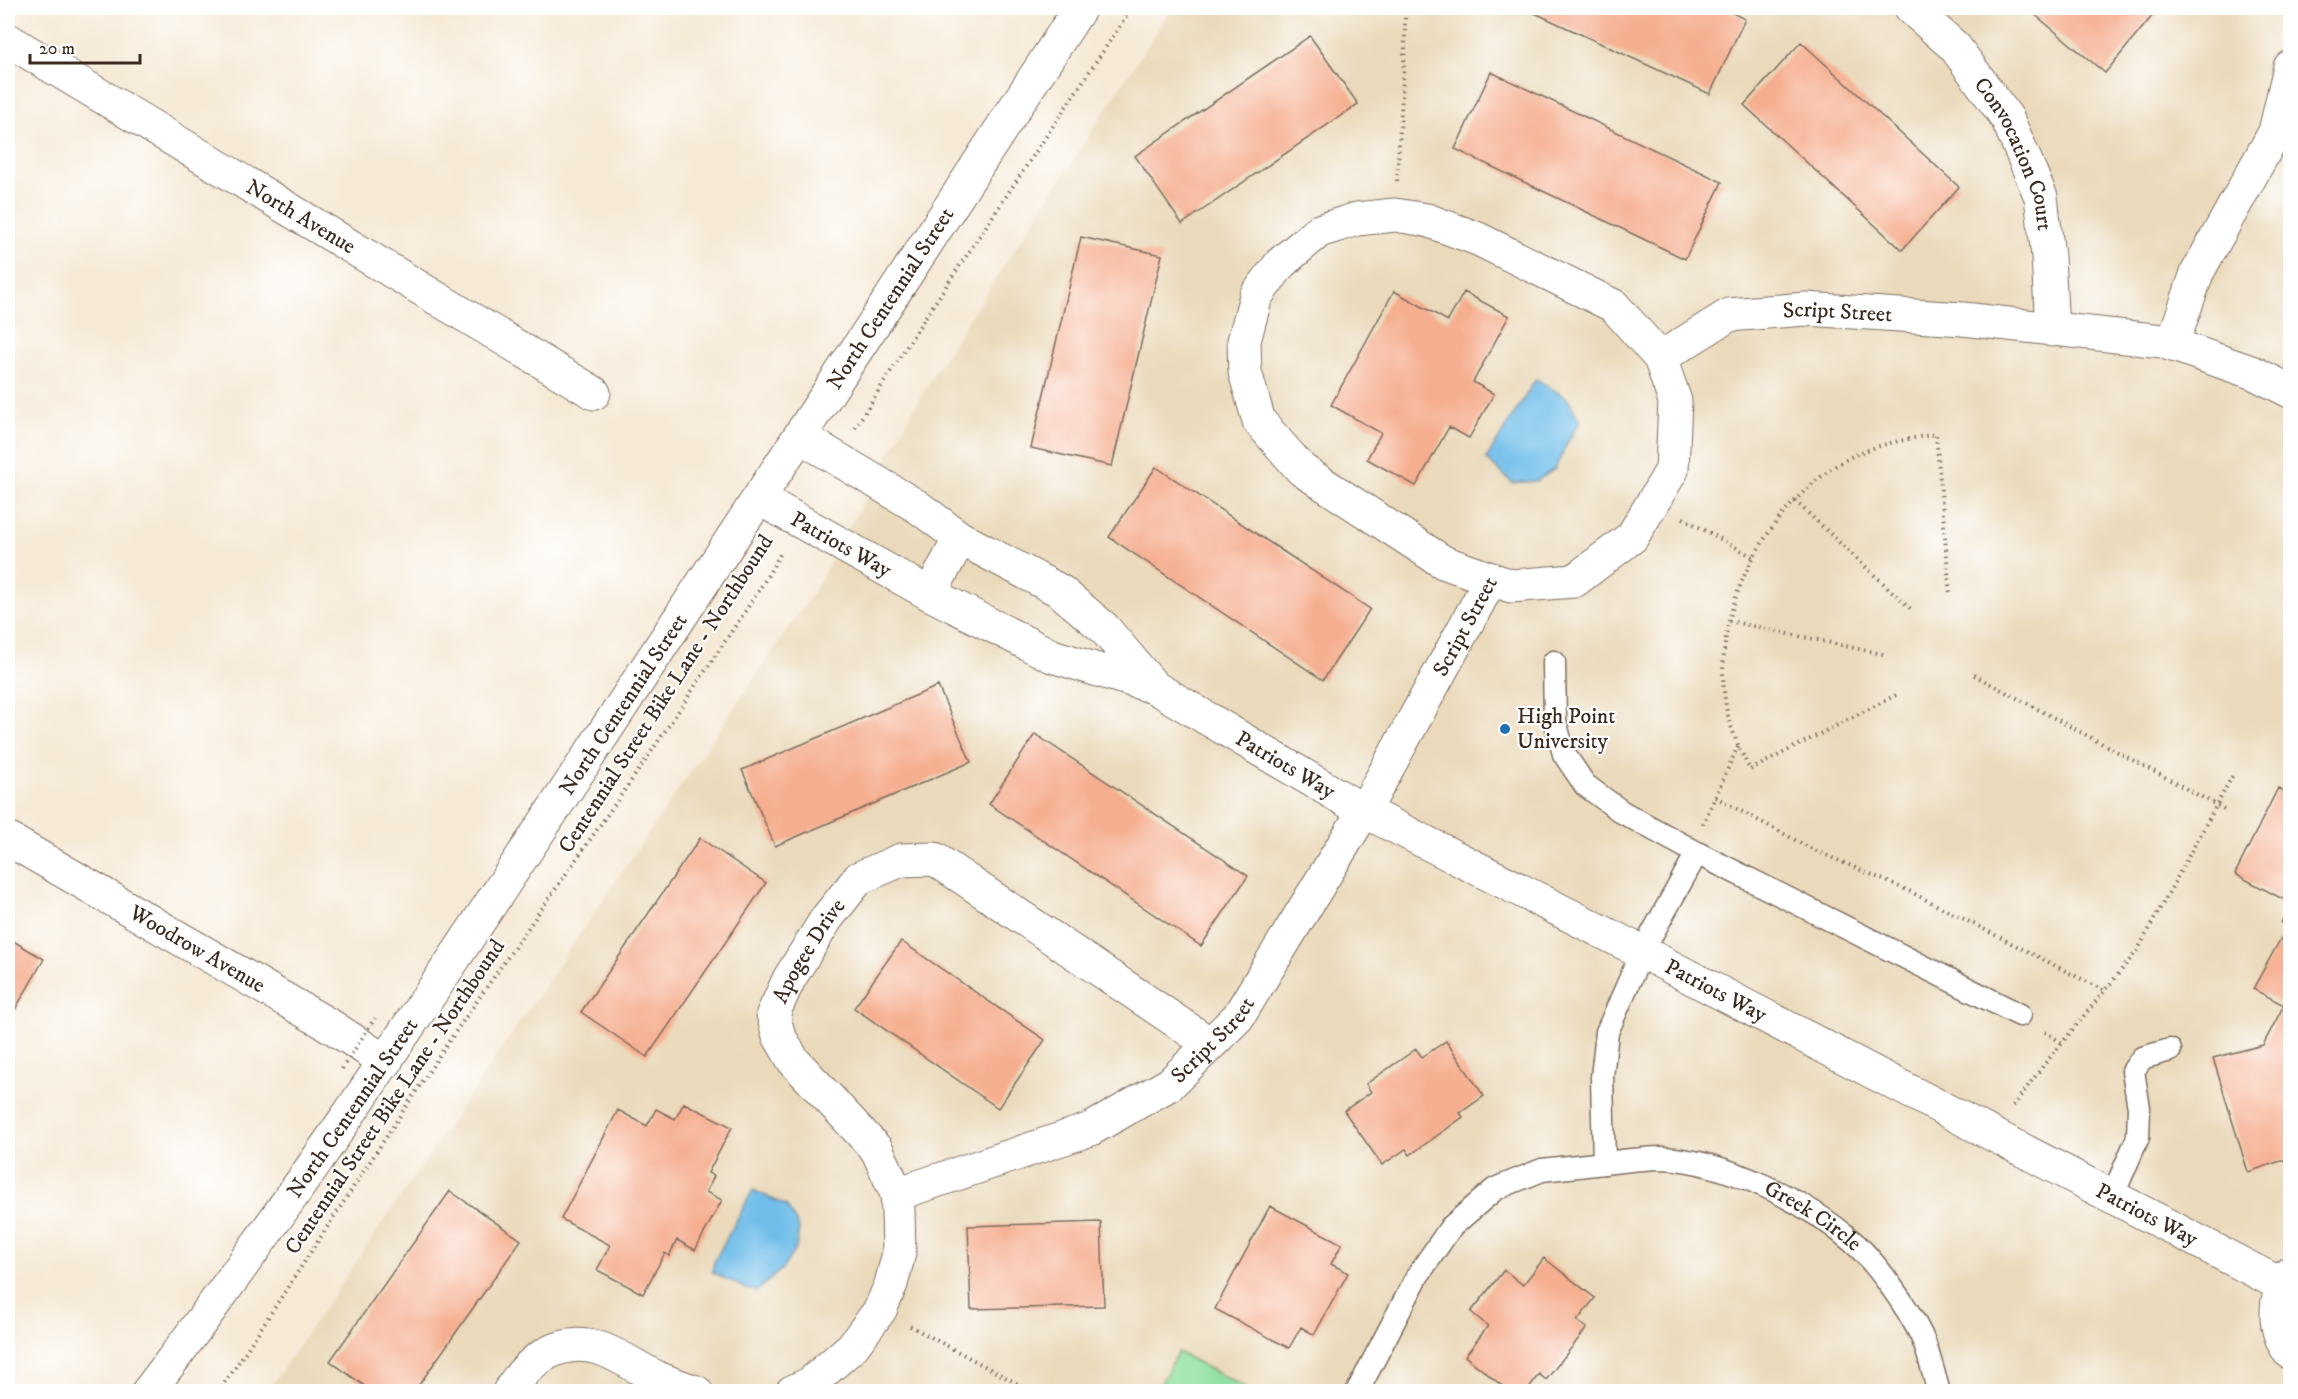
<svg xmlns="http://www.w3.org/2000/svg" width="2298" height="1399" viewBox="0 0 2298 1399" font-family="'IM FELL DW Pica',serif">
	<rect width="100%" height="100%" fill="#fff"/>
	<filter id="ink" filterUnits="userSpaceOnUse"><feTurbulence type="fractalNoise" baseFrequency=".0167" numOctaves="2"/><feDisplacementMap in="SourceGraphic" scale="12" xChannelSelector="R" yChannelSelector="G"/><feConvolveMatrix kernelMatrix="1 2 1 2 8 2 1 2 1" color-interpolation-filters="sRGB"/></filter>
	<filter id="wash" filterUnits="userSpaceOnUse"><feTurbulence type="fractalNoise" baseFrequency=".008" numOctaves="4" result="noise"/><feDisplacementMap in="SourceGraphic" scale="24" xChannelSelector="R" yChannelSelector="G"/><feGaussianBlur stdDeviation="1.35" result="paint"/><feColorMatrix in="noise" values="0 0 0 0 0 0 0 0 0 0 0 0 0 0 0 0 0 1.4 0 .05"/><feComposite in="paint" operator="in"/></filter>
	<g filter="url(#wash)">
		<rect width="100%" height="100%" fill="#f6ead7"/>
		<path fill="#ead9ba" d="M 1172,8 L 2290,8 L 2290,1391 L 267,1392 L 814,591 L 934,373 Z"/>
		<path fill="#8fe0a0" stroke="#65855f" stroke-width="1.5" d="M 1178,1352 L 1251,1391 L 1157,1391 Z"/>
		<path fill="#6fbde9" stroke="#557484" stroke-width="1.5" d="M 1536,379 L 1567,398 L 1580,421 L 1567,443 L 1555,469 L 1536,481 L 1513,483 L 1486,459 Z
			M 753,1190 L 787,1206 L 799,1228 L 796,1248 L 783,1268 L 757,1291 L 747,1289 L 712,1272 L 714,1262 Z"/>
		<g id="blocks">
			<path fill="#f5af90" d="M 1524,8 L 1722,8 L 1745,19 L 1710,94 Z
				M 2027,8 L 2159,8 L 2105,73 Z
				M 1310,36 L 1358,104 L 1182,224 L 1135,156 Z
				M 1801,42 L 1959,187 L 1902,250 L 1744,105 Z
				M 1491,72 L 1722,182 L 1685,259 L 1455,149 Z
				M 1081,237 L 1162,255 L 1112,466 L 1031,448 Z
				M 1394,291 L 1448,321 L 1464,292 L 1509,316 L 1473,382 L 1494,394 L 1469,438 L 1449,427 L 1416,486 L 1367,459 L 1381,433 L 1331,405 Z
				M 1156,467 L 1370,609 L 1323,680 L 1109,537 Z
				M 938,686 L 971,762 L 775,846 L 742,770 Z
				M 1035,734 L 1248,876 L 1201,946 L 989,804 Z
				M 2278,788 L 2290,794 L 2290,903 L 2235,874 Z
				M 700,838 L 766,883 L 647,1057 L 581,1012 Z
				M 2290,906 L 2290,1158 L 2248,1172 L 2213,1058 L 2263,1045 L 2284,1005 L 2253,989 L 2287,927 L 2281,923 Z
				M 8,938 L 44,959 L 8,1022 Z
				M 901,941 L 1045,1040 L 998,1108 L 854,1008 Z
				M 1446,1041 L 1484,1096 L 1460,1113 L 1463,1117 L 1410,1155 L 1406,1149 L 1382,1165 L 1344,1111 L 1371,1092 L 1366,1084 L 1416,1049 L 1422,1057 Z
				M 684,1103 L 732,1127 L 708,1173 L 714,1176 L 706,1192 L 722,1200 L 695,1250 L 677,1240 L 669,1256 L 665,1253 L 643,1294 L 597,1270 L 610,1245 L 561,1219 L 618,1110 L 647,1126 L 656,1109 L 675,1119 Z
				M 450,1191 L 521,1240 L 414,1392 L 373,1392 L 330,1361 Z
				M 1270,1206 L 1342,1244 L 1331,1264 L 1348,1273 L 1314,1335 L 1301,1327 L 1289,1348 L 1215,1309 Z
				M 1101,1222 L 1104,1306 L 971,1309 L 968,1226 Z
				M 1544,1258 L 1595,1298 L 1577,1321 L 1587,1328 L 1546,1380 L 1539,1374 L 1526,1392 L 1510,1392 L 1465,1356 L 1488,1326 L 1471,1312 L 1504,1270 L 1523,1285 Z"/>
		</g>
	</g>
	<g filter="url(#ink)">
		<use href="#blocks" fill-opacity="0" stroke="#7c6d5f" stroke-width="1.5"/>
		<g fill="none" stroke-linecap="round" stroke-linejoin="round">
			<g stroke="#7c6d5f" stroke-width="25">
				<g id="service">
					<path d="M 1554,662 L 1555,721 L 1564,754 L 1585,785 L 1622,812 L 1697,853 L 2020,1015"/>
					<path id="s1" d="M 1697,853 L 1642,952 L 1607,1032 L 1602,1077 L 1604,1163 C 1623,1161 1644,1158 1663,1158 C 1726,1161 1806,1201 1853,1242 C 1876,1262 1908,1308 1921,1335 C 1929,1352 1933,1373 1939,1392"/>
					<path d="M 2112,1197 L 2138,1137 L 2139,1108 L 2133,1071 L 2142,1058 L 2170,1050"/>
					<path d="M 1357,1392 L 1418,1275 L 1451,1227 L 1495,1189 L 1542,1170 L 1604,1163"/>
				</g>
			</g>
			<g stroke="#7c6d5f" stroke-width="35">
				<g id="minor">
					<path id="s2" d="M 1911,8 L 1955,47 L 2007,118 L 2041,197 L 2048,256 L 2052,330"/>
					<path id="s3" d="M 8,40 L 594,393"/>
					<path d="M 1395,215 L 1427,220 L 1478,239 L 1614,306 L 1660,358 L 1675,401 L 1672,470 L 1632,537 L 1574,581 L 1511,586 L 1443,562 L 1302,470 L 1259,421 L 1245,372 L 1244,341 L 1256,296 L 1281,263 L 1319,231 L 1357,219 Z"/>
					<path d="M 2172,345 L 2197,273 L 2275,132 L 2290,67"/>
					<path id="s4" d="M 1660,358 L 1729,315 L 1805,309 L 1963,319 L 2162,341 L 2254,373 L 2290,391"/>
					<path d="M 801,437 L 918,507 L 960,538 L 1060,591 L 1104,628 L 1154,687"/>
					<path id="s5" d="M 760,499 L 930,594 L 1052,656 L 1154,687 L 1364,811 L 1642,952 L 2282,1285"/>
					<path d="M 930,594 L 960,538"/>
					<path id="s6" d="M 8,839 L 334,1028 L 386,1062"/>
					<path id="s7" d="M 897,1194 L 1091,1129 L 1170,1084 L 1238,1017 L 1364,811 L 1491,579"/>
					<path d="M 2290,1273 C 2273,1298 2272,1328 2290,1353"/>
					<path d="M 509,1392 C 528,1360 559,1337 598,1348 C 617,1353 642,1371 660,1379 C 672,1384 684,1388 696,1392"/>
					<path id="s8" d="M 792,1392 L 811,1383 L 852,1347 L 880,1310 L 891,1284 L 899,1253 L 898,1211 L 897,1194 L 877,1150 L 793,1060 L 779,1036 L 773,1014 L 789,979 L 827,918 L 859,878 L 901,860 L 935,859 L 1210,1044"/>
				</g>
			</g>
			<g stroke="#7c6d5f" stroke-width="35">
				<g id="secondary">
					<path id="s9" d="M 148,1392 C 293,1203 424,1004 555,807 C 732,541 906,275 1080,8"/>
				</g>
			</g>
			<path stroke="#7c6d5f" stroke-width="4" stroke-dasharray="1.5 4.5" stroke-linecap="butt" d="M 1397,181 L 1405,45 L 1405,8
				M 855,428 L 922,322 L 1132,8
				M 1795,501 L 1913,611
				M 1683,518 L 1753,557
				M 1729,621 L 1887,655
				M 1974,675 L 2226,810
				M 1896,695 L 1750,770 C 1740,750 1730,729 1726,706 C 1710,612 1762,514 1840,463 C 1869,445 1903,440 1936,434 L 1950,594
				M 1715,797 L 1814,850 L 1907,890 L 2105,991
				M 1703,824 L 1738,746
				M 2045,1032 L 2062,1043
				M 2013,1106 L 2043,1066 L 2137,951 L 2234,773
				M 910,1326 L 1033,1392
				M 217,1392 L 231,1374 L 447,1044 L 645,761 L 758,592 L 782,551"/>
			<use href="#service" stroke="#fff" stroke-width="22"/>
			<use href="#minor" stroke="#fff" stroke-width="33"/>
			<use href="#secondary" stroke="#fff" stroke-width="33"/>
			<path stroke="#7c6d5f" stroke-width="4" stroke-dasharray="1.5 4.5" stroke-linecap="butt" d="M 342,1069 L 375,1018"/>
		</g>
	</g>
	<circle fill="#1f6fb2" stroke="#fff" stroke-width="2" cx="1505" cy="729" r="6"/>
	<g text-anchor="middle" dominant-baseline="central" stroke-width="4.5" stroke-linejoin="round" paint-order="stroke">
		<g font-size="22" fill="#3b2a1e" stroke="#fff">
			<text stroke="none"><textPath href="#s2" startOffset="183">Convocation Court</textPath></text>
			<text stroke="none"><textPath href="#s3" startOffset="342">North Avenue</textPath></text>
			<text stroke="none"><textPath href="#s9" startOffset="1322">North Centennial Street</textPath></text>
			<text stroke="none"><textPath href="#s4" startOffset="190">Script Street</textPath></text>
			<text stroke="none"><textPath href="#s5" startOffset="93">Patriots Way</textPath></text>
			<text stroke="none"><textPath href="#s7" startOffset="843">Script Street</textPath></text>
			<text transform="translate(666 694) rotate(-57)">Centennial Street Bike Lane - Northbound</text>
			<text stroke="none"><textPath href="#s9" startOffset="836">North Centennial Street</textPath></text>
			<text stroke="none"><textPath href="#s5" startOffset="591">Patriots Way</textPath></text>
			<text stroke="none"><textPath href="#s6" startOffset="219">Woodrow Avenue</textPath></text>
			<text stroke="none"><textPath href="#s8" startOffset="536">Apogee Drive</textPath></text>
			<text stroke="none"><textPath href="#s5" startOffset="1077">Patriots Way</textPath></text>
			<text stroke="none"><textPath href="#s7" startOffset="357">Script Street</textPath></text>
			<text transform="translate(395 1097) rotate(-56)">Centennial Street Bike Lane - Northbound</text>
			<text stroke="none"><textPath href="#s9" startOffset="350">North Centennial Street</textPath></text>
			<text stroke="none"><textPath href="#s5" startOffset="1563">Patriots Way</textPath></text>
			<text stroke="none"><textPath href="#s1" startOffset="554">Greek Circle</textPath></text>
		</g>
		<g font-size="22" fill="#3b2a1e" stroke="#fff" text-anchor="start">
			<text x="1517" y="716">High Point<tspan x="1517" dy="25">University</tspan></text>
		</g>
	</g>
	<rect width="2298" height="1399" fill="none" stroke="#fff" stroke-width="30"/>
	<path d="M30 54v9h110v-9" fill="none" stroke="#3b2a1e" stroke-width="3"/>
	<text x="39" y="54" font-size="18" fill="#3b2a1e" stroke="#ffffff" stroke-width="4.5" paint-order="stroke">20 m</text>
</svg>
